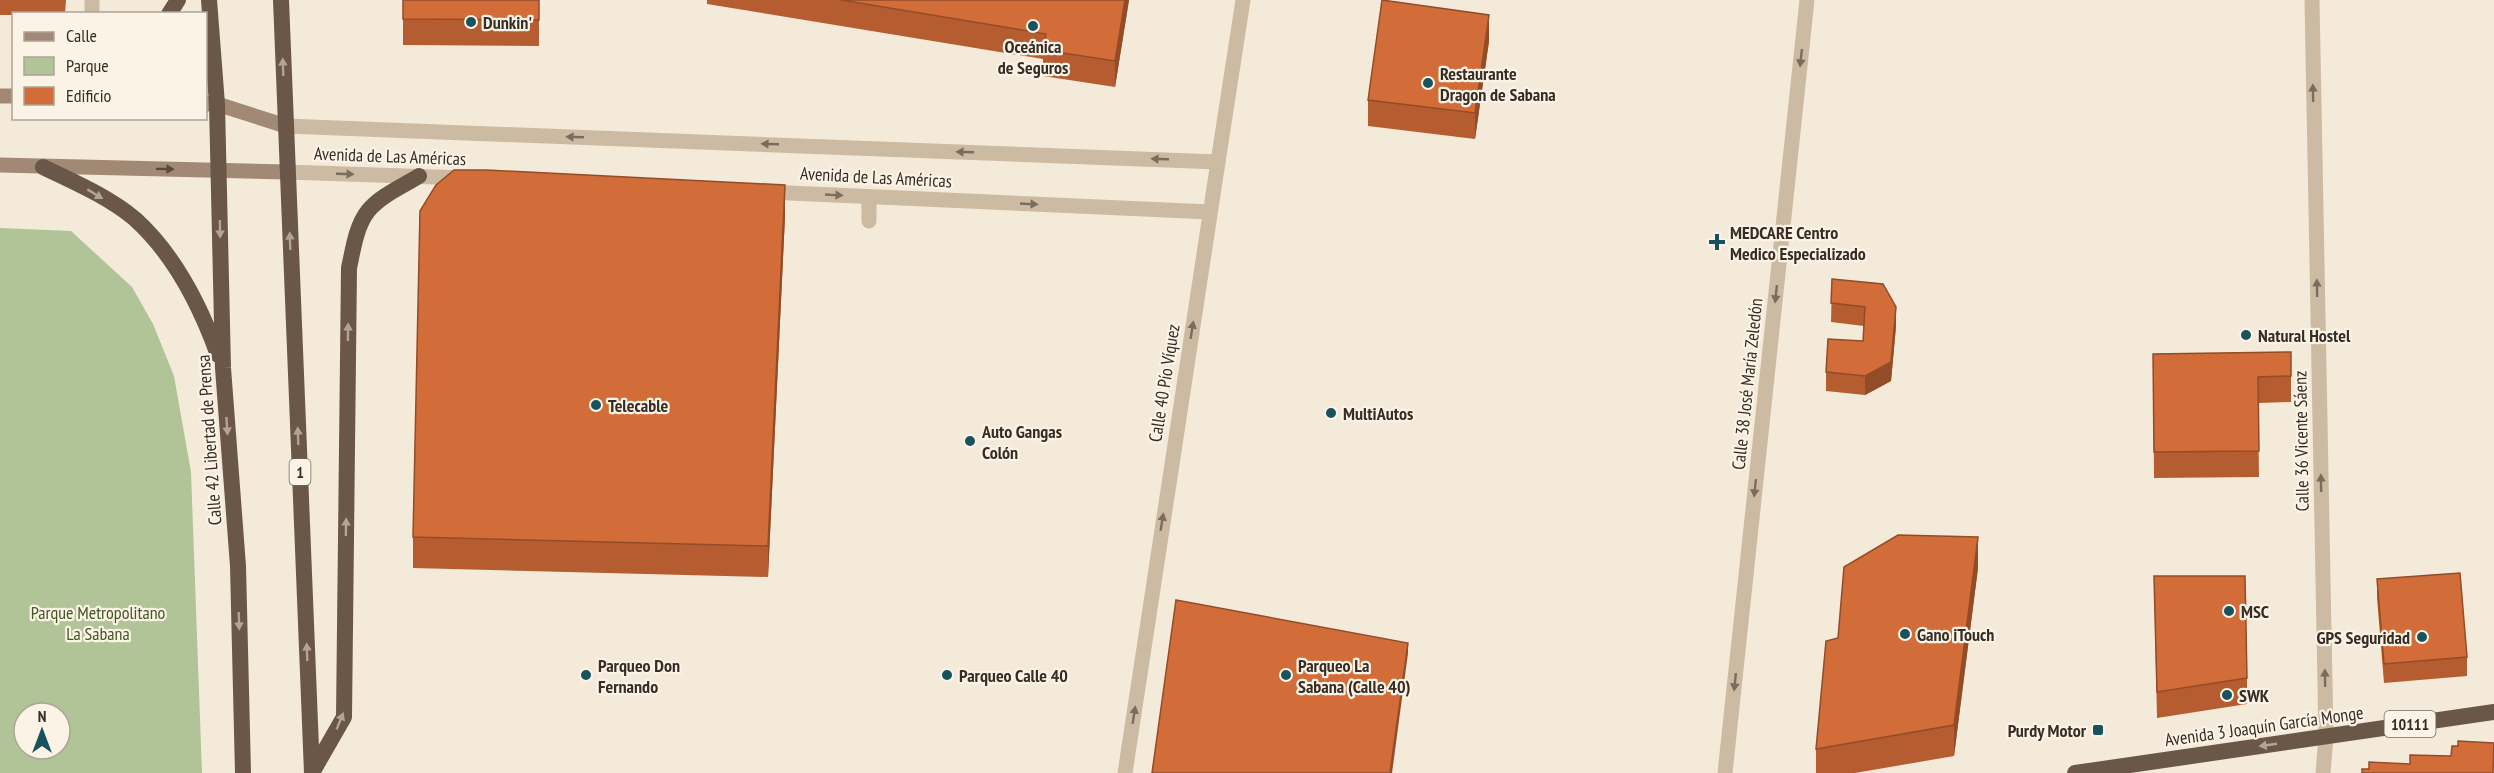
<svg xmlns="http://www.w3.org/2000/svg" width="2494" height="773" viewBox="0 0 2494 773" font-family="'PT Sans Narrow',sans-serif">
	<rect width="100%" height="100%" fill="#f4ead9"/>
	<path fill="#b1c497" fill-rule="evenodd" d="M 0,228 L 71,231 L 132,287 L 153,324 L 174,376 L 191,472 L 202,773 L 0,773 ZM 24,713 L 60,713 L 60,749 L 24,749 Z"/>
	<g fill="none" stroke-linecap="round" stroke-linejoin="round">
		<path stroke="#cdbaa3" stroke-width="15" d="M 869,197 L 869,221"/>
		<path stroke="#cdbaa3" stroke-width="15" d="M 92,0 L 92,14
			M 2312,0 L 2326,737 L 2323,773
			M 1218,162 L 1243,0
			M 1725,773 L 1807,0"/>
		<path stroke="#cdbaa3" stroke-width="15" d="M 286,126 L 1218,162 L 1125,773
			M 287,172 L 464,178
			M 767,192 L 1210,212"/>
		<path stroke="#a18975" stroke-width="15" d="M 0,96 L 14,96
			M 206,104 L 217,104 L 286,126
			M 0,165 L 287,172"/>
		<path stroke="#6a5748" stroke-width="16" d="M 209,0 L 217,104 L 223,368 L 238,566 L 243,773
			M 281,0 L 312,773
			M 169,14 L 178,0
			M 43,167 C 74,182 109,197 135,219 C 175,255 200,305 218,355
			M 313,771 L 344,717 L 349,268 C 353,250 356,226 368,211 C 380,196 403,186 419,176
			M 2075,773 L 2494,712"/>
	</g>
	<path fill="#b55d31" d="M 0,0 L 66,0 L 65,14 L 14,14 L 14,15 L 0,15 Z
		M 403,0 L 539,0 L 539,46 L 403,45 Z
		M 707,0 L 1129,0 L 1115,87 L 1043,76 L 1043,59 L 707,4 Z
		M 1489,41 L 1475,139 L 1368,126 L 1368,100 Z
		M 785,216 L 768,577 L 413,568 L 413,537 Z
		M 1832,279 L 1896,326 L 1891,381 L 1865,395 L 1826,391 L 1826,372 L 1863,341 L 1864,326 L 1831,322 Z
		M 2291,352 L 2291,402 L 2258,403 L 2259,477 L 2154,478 L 2153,354 Z
		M 1978,568 L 1954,756 L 1855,773 L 1816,773 L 1816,749 L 1838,638 Z
		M 2154,576 L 2247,678 L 2247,704 L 2157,718 Z
		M 2377,579 L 2467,657 L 2467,676 L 2384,683 L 2377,598 Z"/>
	<path fill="#934c28" d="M 1125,0 L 1129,0 L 1115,87 L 1115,61 Z
		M 1489,15 L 1489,41 L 1475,139 L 1475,113 Z
		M 785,185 L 785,216 L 768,577 L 768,546 Z
		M 1896,307 L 1896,326 L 1891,381 L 1865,395 L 1865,376 Z
		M 1978,537 L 1978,568 L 1954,756 L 1954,725 Z
		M 1408,643 L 1408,653 L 1392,773 L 1390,773 Z"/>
	<path fill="#d26c39" stroke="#934c28" stroke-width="1.5" d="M 403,0 L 539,0 L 539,20 L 403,19 Z
		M 841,0 L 1125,0 L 1115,61 L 1043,50 L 1046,34 Z
		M 1382,0 L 1489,15 L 1475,113 L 1368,100 Z
		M 454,170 L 486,170 L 785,185 L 768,546 L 413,537 L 420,211 L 436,185 Z
		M 1832,279 L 1883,284 L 1896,307 L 1891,362 L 1865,376 L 1826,372 L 1828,339 L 1863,341 L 1865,307 L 1831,303 Z
		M 2291,352 L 2291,376 L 2258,377 L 2259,451 L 2154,452 L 2153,354 Z
		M 1898,535 L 1978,537 L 1954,725 L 1816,749 L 1826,641 L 1838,638 L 1844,567 Z
		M 2460,573 L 2467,657 L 2384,664 L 2377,579 Z
		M 2154,576 L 2245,576 L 2247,678 L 2157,692 Z
		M 1176,600 L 1408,643 L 1390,773 L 1152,773 Z
		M 2458,741 L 2494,743 L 2493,773 L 2362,773 L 2362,769 L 2369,769 L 2369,762 L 2410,764 L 2410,755 L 2451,756 L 2452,746 L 2458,746 Z"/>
	<defs><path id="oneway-solid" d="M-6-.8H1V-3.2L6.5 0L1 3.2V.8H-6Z" transform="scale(1.5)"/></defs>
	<g fill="#7a6c5e">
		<use href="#oneway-solid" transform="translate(1801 58) rotate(96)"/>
		<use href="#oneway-solid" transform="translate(2313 93) rotate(-91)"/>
		<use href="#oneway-solid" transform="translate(575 137) rotate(-178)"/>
		<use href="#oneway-solid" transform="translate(770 144) rotate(-178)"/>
		<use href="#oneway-solid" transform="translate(965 152) rotate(-178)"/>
		<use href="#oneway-solid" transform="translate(1160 159) rotate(-178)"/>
		<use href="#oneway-solid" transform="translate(345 174) rotate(2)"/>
		<use href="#oneway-solid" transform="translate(834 195) rotate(3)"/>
		<use href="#oneway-solid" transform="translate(1029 204) rotate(3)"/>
		<use href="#oneway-solid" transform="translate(2317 288) rotate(-91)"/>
		<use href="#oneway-solid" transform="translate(1776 294) rotate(96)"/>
		<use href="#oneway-solid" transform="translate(1192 330) rotate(-81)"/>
		<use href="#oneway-solid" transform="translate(2321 483) rotate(-91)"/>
		<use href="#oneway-solid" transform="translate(1755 488) rotate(96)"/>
		<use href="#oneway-solid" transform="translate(1162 522) rotate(-81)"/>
		<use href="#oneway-solid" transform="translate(2325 678) rotate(-91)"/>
		<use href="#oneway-solid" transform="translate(1735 682) rotate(96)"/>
		<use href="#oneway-solid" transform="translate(1134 715) rotate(-81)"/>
	</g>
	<g fill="#b2a596">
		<use href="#oneway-solid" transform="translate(283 67) rotate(-92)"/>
		<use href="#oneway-solid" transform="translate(95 194) rotate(31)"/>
		<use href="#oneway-solid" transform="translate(220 229) rotate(89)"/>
		<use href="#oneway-solid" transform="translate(290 241) rotate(-92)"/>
		<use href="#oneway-solid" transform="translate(348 332) rotate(-89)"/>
		<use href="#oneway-solid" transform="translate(227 426) rotate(86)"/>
		<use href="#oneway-solid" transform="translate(298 436) rotate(-92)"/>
		<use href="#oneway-solid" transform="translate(346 527) rotate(-89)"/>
		<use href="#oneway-solid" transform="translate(239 621) rotate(88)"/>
		<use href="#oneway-solid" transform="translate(307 652) rotate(-92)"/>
		<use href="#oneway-solid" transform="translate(340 721) rotate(-68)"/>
		<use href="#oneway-solid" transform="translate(2268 745) rotate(172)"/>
	</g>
	<use fill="#57493e" href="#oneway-solid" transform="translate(165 169) rotate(1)"/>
	<g fill="#18525d" stroke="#fbf3e5" stroke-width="2">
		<circle cx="471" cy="22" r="6"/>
		<circle cx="1033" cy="26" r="6"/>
		<circle cx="1428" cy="83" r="6"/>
		<path d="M1714 233h6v6h6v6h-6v6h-6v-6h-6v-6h6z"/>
		<circle cx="2246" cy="335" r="6"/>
		<circle cx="596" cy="405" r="6"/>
		<circle cx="1331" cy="413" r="6"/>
		<circle cx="970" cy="441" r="6"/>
		<circle cx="2229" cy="611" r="6"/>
		<circle cx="1905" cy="634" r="6"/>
		<circle cx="2422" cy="637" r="6"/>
		<circle cx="586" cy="675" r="6"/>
		<circle cx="947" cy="675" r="6"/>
		<circle cx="1286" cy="675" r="6"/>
		<circle cx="2227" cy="695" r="6"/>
		<rect x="2092" y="724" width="12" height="12" rx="3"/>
	</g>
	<g text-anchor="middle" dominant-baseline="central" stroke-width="4.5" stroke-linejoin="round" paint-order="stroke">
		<g fill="#fbf3e5" stroke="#72685f" stroke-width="1.5">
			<rect x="289.5" y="459" width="21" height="26" rx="4.5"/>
			<rect x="2384.5" y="711" width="51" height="26" rx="4.5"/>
		</g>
		<g font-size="16" font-weight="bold" fill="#372d26">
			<text x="300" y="472">1</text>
			<text x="2410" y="724">10111</text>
		</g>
		<g font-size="18" font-weight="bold" fill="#372d26" stroke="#fbf3e5" text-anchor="start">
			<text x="483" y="22">Dunkin'</text>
			<text x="1033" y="46" text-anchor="middle">Oceánica<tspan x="1033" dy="21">de Seguros</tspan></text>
			<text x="1440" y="73">Restaurante<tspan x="1440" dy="21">Dragon de Sabana</tspan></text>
			<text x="1730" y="232">MEDCARE Centro<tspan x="1730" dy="21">Medico Especializado</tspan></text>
			<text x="2258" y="335">Natural Hostel</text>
			<text x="608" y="405">Telecable</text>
			<text x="1343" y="413">MultiAutos</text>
			<text x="982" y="431">Auto Gangas<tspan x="982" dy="21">Colón</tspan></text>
			<text x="2241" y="611">MSC</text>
			<text x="1917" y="634">Gano iTouch</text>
			<text x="2410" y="637" text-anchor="end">GPS Seguridad</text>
			<text x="598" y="665">Parqueo Don<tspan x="598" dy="21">Fernando</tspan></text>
			<text x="1298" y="665">Parqueo La<tspan x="1298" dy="21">Sabana (Calle 40)</tspan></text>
			<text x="959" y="675">Parqueo Calle 40</text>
			<text x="2239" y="695">SWK</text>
			<text x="2086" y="730" text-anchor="end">Purdy Motor</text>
		</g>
		<g font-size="18" fill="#372d26" stroke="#fbf3e5">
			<text transform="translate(390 156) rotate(2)">Avenida de Las Américas</text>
			<text transform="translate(876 177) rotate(3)">Avenida de Las Américas</text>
			<text transform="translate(1164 383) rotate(-81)">Calle 40 Pío Víquez</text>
			<text transform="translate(1747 384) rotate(-84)">Calle 38 José María Zeledón</text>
			<text transform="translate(209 440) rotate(-94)">Calle 42 Libertad de Prensa</text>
			<text transform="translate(2301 441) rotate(-91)">Calle 36 Vicente Sáenz</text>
			<text transform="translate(2264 726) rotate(-8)">Avenida 3 Joaquín García Monge</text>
		</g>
		<g font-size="18" fill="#425827" stroke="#fbf3e5">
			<text x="98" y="612">Parque Metropolitano<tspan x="98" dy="21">La Sabana</tspan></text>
		</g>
	</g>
	<rect x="12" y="12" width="195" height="108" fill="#fbf3e5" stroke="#ada499" stroke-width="1.5"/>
	<rect x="24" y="32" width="30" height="9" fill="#a18975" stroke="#ada499" stroke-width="1.5"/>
	<text x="66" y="42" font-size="18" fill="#372d26">Calle</text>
	<rect x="24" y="57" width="30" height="18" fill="#b1c497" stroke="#ada499" stroke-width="1.5"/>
	<text x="66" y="72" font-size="18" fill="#372d26">Parque</text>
	<rect x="24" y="87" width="30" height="18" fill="#d26c39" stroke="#ada499" stroke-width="1.5"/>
	<text x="66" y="102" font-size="18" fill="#372d26">Edificio</text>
	<g transform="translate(42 731)"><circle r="28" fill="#fbf3e5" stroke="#ada499" stroke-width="1.5"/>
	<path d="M0-4.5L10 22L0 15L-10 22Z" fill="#18525d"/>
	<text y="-9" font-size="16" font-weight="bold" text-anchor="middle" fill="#372d26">N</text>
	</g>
</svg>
